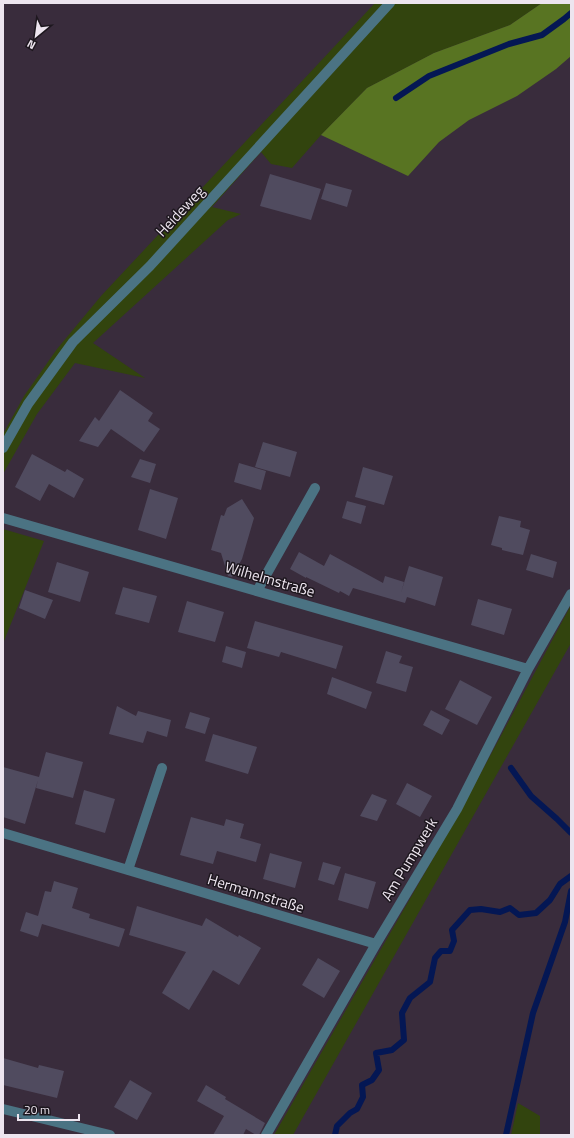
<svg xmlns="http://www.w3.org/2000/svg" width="574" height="1138" viewBox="0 0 574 1138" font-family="'Titillium Web',sans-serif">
	<rect width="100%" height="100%" fill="#392c3c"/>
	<path fill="#32440e" d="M 375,3 L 542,3 L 510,25 L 434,53 L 367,88 L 321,135 L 292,168 L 271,164 L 261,152 L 212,207 L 241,214 L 228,220 L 93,343 L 145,378 L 75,363 L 37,414 L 3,474 L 3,434 L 24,396 L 57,349 L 101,296 Z
		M 3,529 L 44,541 L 4,641 L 3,641 Z
		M 571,605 L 571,643 L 293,1135 L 274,1135 L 461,810 Z
		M 518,1103 L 540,1116 L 540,1135 L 511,1135 Z"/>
	<path fill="#587422" d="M 542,3 L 571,3 L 571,56 L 556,69 L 517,96 L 469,120 L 439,142 L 408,176 L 321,135 L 367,88 L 434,53 L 510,25 Z"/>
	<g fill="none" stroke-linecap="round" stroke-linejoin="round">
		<path stroke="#041754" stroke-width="6" d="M 396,98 L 429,76 L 509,44 L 542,35 L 564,19 L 571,13
			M 511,768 L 531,796 L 557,819 L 571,833
			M 335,1135 L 337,1126 L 350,1113 L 357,1109 L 363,1097 L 362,1085 L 372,1080 L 379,1070 L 376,1053 L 392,1050 L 404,1040 L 402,1013 L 410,998 L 430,982 L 435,958 L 441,951 L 450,951 L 454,941 L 452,930 L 470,910 L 481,909 L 500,912 L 510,908 L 519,915 L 536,913 L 550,900 L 560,884 L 571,876
			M 506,1135 L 533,1013 L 565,922 L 571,891"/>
	</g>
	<path fill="#504b5f" d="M 270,174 L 321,189 L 311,220 L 260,206 Z
		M 326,183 L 352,190 L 347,207 L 321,199 Z
		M 120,390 L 153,413 L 148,421 L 160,429 L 144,452 L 111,429 L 98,447 L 79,441 L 95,417 L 99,421 Z
		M 263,442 L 297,452 L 290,477 L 255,467 Z
		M 32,454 L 65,472 L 67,469 L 84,479 L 74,498 L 49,484 L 40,501 L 15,487 Z
		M 140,459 L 156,464 L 150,483 L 131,477 Z
		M 239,463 L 266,471 L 261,490 L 234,482 Z
		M 363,467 L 393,476 L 384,505 L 355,497 Z
		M 150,489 L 178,498 L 166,539 L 138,530 Z
		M 242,499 L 254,518 L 242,559 L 232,577 L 228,576 L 221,553 L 211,550 L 221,515 L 224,516 L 227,508 Z
		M 347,501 L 366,506 L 361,524 L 342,518 Z
		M 499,516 L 521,521 L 520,527 L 530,530 L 523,555 L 502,550 L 502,548 L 491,545 Z
		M 299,552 L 324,566 L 330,554 L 383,583 L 385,576 L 404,582 L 401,593 L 409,566 L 443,577 L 435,606 L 407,597 L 405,603 L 353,588 L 349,596 L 340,591 L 339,593 L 306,577 L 306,578 L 290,569 Z
		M 531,554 L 557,562 L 553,578 L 526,570 Z
		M 57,562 L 89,572 L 80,602 L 48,592 Z
		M 123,587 L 157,596 L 149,623 L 115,614 Z
		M 25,590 L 53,600 L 45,619 L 19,608 Z
		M 478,599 L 512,609 L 504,635 L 471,625 Z
		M 187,601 L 224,612 L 215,642 L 178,632 Z
		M 255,621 L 343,646 L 336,669 L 281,652 L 279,657 L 247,648 Z
		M 226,646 L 246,652 L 242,668 L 222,662 Z
		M 386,651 L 402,656 L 399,663 L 413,667 L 406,692 L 376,683 Z
		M 332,677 L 372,692 L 366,709 L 327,694 Z
		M 460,680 L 492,697 L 477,725 L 445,709 Z
		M 117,706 L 136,716 L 138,711 L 171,720 L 167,737 L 147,731 L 143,743 L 109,734 Z
		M 431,710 L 450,720 L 442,735 L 423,725 Z
		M 190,712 L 210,718 L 205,734 L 185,728 Z
		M 213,734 L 257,747 L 248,774 L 205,761 Z
		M 46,752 L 83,762 L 73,798 L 36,788 L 38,780 L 25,824 L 3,817 L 3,767 L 39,777 Z
		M 407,783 L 432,796 L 420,817 L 396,804 Z
		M 84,790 L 115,799 L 105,833 L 75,824 Z
		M 372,794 L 387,800 L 377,821 L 360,816 Z
		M 191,817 L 224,826 L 226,819 L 244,824 L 240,838 L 261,844 L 256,862 L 217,851 L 213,864 L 180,855 Z
		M 270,853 L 302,862 L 295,888 L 263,879 Z
		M 323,862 L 341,867 L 334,885 L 318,880 Z
		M 345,873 L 376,882 L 368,909 L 338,900 Z
		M 54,881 L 78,888 L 72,908 L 90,914 L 89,918 L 125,929 L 119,947 L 42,924 L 38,937 L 20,931 L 26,912 L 38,916 L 45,891 L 51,892 Z
		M 137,906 L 202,926 L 206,918 L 238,937 L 239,935 L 261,948 L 239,985 L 213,970 L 189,1010 L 162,993 L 186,952 L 129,935 Z
		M 318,958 L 340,971 L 324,998 L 302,985 Z
		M 3,1058 L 38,1068 L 39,1065 L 64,1071 L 57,1098 L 3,1085 Z
		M 130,1080 L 152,1093 L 137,1120 L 114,1107 Z
		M 206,1085 L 226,1097 L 225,1099 L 265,1123 L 259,1135 L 256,1135 L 246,1129 L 243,1135 L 213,1135 L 224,1116 L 197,1101 Z"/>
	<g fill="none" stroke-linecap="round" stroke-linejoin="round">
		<path stroke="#4b7383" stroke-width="10" d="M 257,591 L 315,488"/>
		<path stroke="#4b7383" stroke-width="10" d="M 3,448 L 28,404 L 73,342 L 150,266 L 390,3
			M 3,518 L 528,669
			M 3,833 L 128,870 L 376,944
			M 128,870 L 162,768
			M 3,1109 L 110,1135
			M 266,1135 L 376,944 L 457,809 L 528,669 L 571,594"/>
	</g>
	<g text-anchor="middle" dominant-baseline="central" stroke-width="3" stroke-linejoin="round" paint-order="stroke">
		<g font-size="15" fill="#ede5ef" stroke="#1d171e">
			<text transform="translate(180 211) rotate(-47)">Heideweg</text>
			<text transform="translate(270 579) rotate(16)">Wilhelmstraße</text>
			<text transform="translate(409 859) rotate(-59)">Am Pumpwerk</text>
			<text transform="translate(256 893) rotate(17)">Hermannstraße</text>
		</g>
	</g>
	<rect width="574" height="1138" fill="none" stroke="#ede5ef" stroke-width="8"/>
	<g transform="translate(36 36) rotate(209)" stroke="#1d171e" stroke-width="3" paint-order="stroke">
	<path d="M0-3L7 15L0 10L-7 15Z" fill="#ede5ef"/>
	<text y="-6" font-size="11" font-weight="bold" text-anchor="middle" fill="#ede5ef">N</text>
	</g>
	<path d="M18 1114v6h61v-6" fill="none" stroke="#ede5ef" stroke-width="2"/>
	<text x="24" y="1114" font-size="12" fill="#ede5ef" stroke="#1d171e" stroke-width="3" paint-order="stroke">20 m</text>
</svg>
